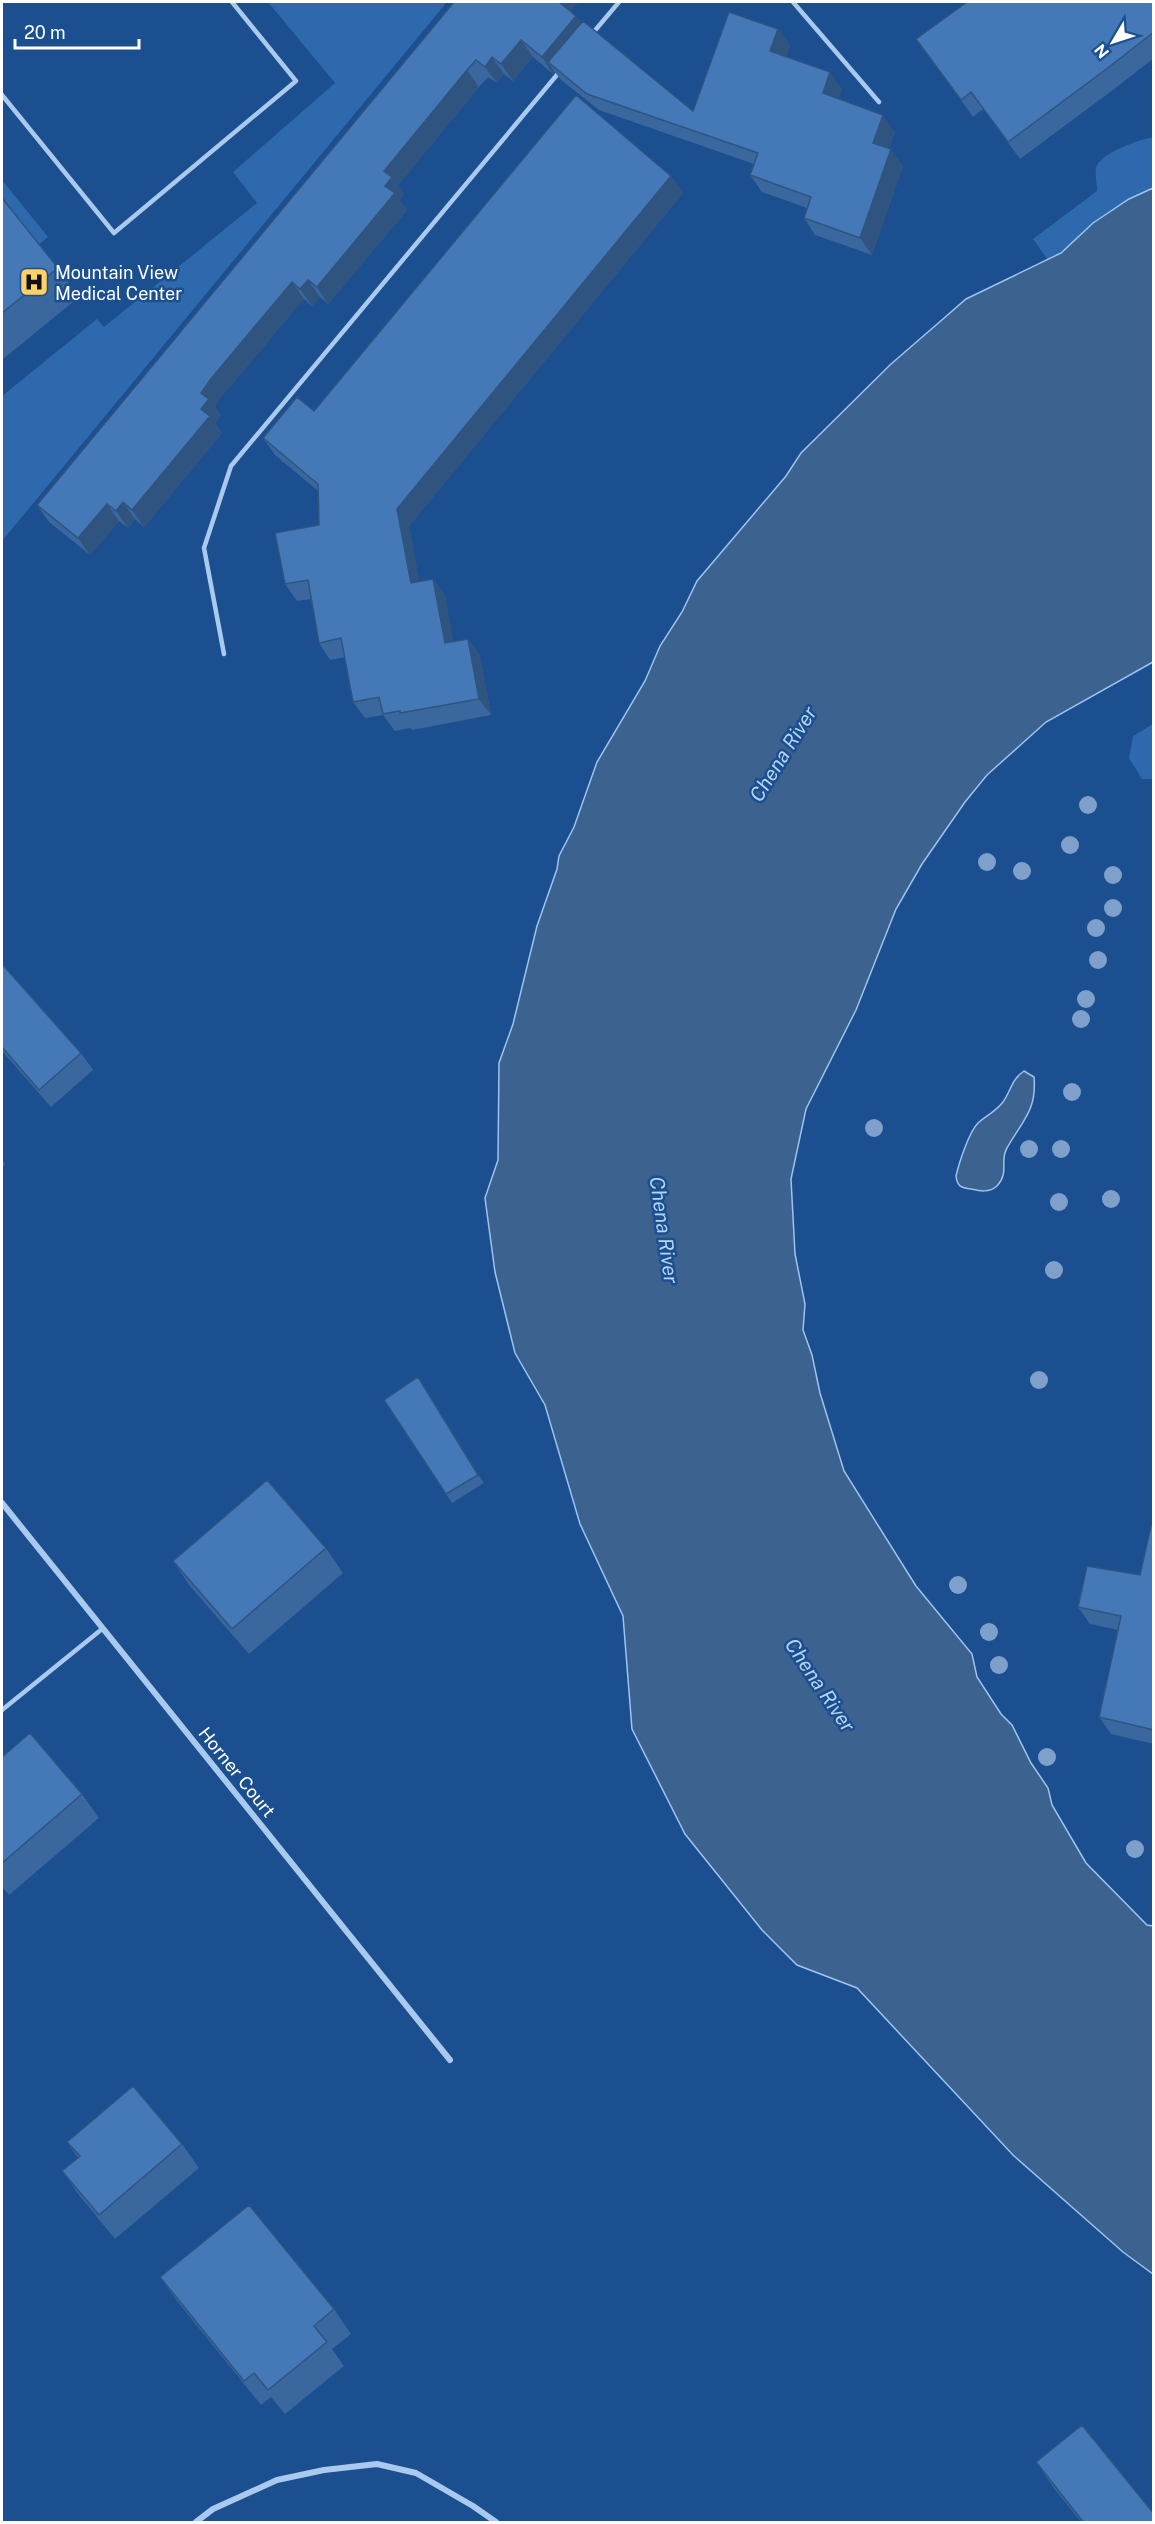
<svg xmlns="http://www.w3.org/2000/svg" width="1155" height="2524" viewBox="0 0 1155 2524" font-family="'Public Sans',sans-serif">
	<rect width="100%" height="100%" fill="#1b4f8f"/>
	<path fill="#2e69ad" d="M 268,2 L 447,2 L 2,541 L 2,396 L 97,319 L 104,327 L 257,203 L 233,172 L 335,83 Z
		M 1153,137 L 1153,188 C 1133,198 1110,209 1092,224 C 1077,237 1065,251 1048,260 L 1033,239 L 1097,191 C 1097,184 1095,175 1096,168 C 1100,152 1140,140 1153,137 Z
		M 2,180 L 48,237 L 37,246 L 2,202 Z
		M 1153,724 L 1153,779 L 1142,779 L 1129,758 L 1133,736 Z"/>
	<path fill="#3c6290" stroke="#9cc4f0" stroke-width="1.5" d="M 1153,188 L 1153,662 L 1046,722 L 987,775 L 965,802 L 922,864 L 896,909 L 856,1010 L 806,1109 L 791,1179 L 795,1254 L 805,1304 L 803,1330 L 812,1355 L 820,1393 L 844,1471 L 916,1586 L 972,1654 L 977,1677 L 1001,1714 L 1012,1725 L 1031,1763 L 1048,1788 L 1052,1805 L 1086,1863 L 1147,1925 L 1153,1926 L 1153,2274 L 1123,2252 L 1013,2155 L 857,1988 L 797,1965 L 762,1930 L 685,1834 L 632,1729 L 623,1616 L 580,1524 L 545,1405 L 515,1353 L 495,1272 L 485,1198 L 498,1160 L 499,1063 L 513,1024 L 537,926 L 557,869 L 559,856 L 574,827 L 597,762 L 645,681 L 660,646 L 682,612 L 697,581 L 786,476 L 801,453 L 891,364 L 943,319 L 966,299 L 1061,253 L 1093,223 L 1129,199 Z
		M 1024,1071 L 1034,1077 C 1037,1111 1022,1121 1007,1148 C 999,1161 1010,1172 997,1186 C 989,1193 980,1191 971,1189 C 961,1188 957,1186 956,1176 C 959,1163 969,1132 978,1123 C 987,1115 994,1113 1003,1102 C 1011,1091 1011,1080 1024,1071 Z"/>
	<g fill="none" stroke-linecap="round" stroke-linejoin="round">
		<path stroke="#a9c9ee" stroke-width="4.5" d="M 793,2 L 879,102
			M 592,34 L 619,2
			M 2,95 L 114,233 L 296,81 L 232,2
			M 224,654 L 204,548 L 231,466 L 561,70
			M 2,1710 L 102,1629"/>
		<path stroke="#a9c9ee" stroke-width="6" d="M 2,1503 L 450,2060
			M 196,2522 L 213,2509 L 277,2480 L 324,2470 L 377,2464 L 416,2473 L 473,2506 L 496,2522"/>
	</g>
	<g fill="#7ea0ca">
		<circle cx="1088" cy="805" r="9"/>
		<circle cx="1070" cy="845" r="9"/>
		<circle cx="987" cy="862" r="9"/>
		<circle cx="1022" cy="871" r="9"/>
		<circle cx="1113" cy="875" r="9"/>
		<circle cx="1113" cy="908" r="9"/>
		<circle cx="1096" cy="928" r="9"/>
		<circle cx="1098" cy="960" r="9"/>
		<circle cx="1086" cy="999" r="9"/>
		<circle cx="1081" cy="1019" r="9"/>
		<circle cx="1072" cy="1092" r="9"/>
		<circle cx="874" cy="1128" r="9"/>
		<circle cx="1029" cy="1149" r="9"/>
		<circle cx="1061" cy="1149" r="9"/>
		<circle cx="1111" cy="1199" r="9"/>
		<circle cx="1059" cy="1202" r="9"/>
		<circle cx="1054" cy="1270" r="9"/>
		<circle cx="1039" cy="1380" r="9"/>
		<circle cx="958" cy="1585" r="9"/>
		<circle cx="989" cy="1632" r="9"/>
		<circle cx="999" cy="1665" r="9"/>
		<circle cx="1047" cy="1757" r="9"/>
		<circle cx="1135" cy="1849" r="9"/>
	</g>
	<path fill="#3a679d" d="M 454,2 L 571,11 L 576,16 L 581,23 L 693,111 L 778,29 L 790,46 L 786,56 L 842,89 L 838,99 L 895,132 L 889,148 L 903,166 L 872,255 L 815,235 L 804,218 L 807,208 L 762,192 L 750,175 L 754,164 L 599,110 L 560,79 L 555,72 L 553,74 L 533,57 L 513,81 L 504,74 L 497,83 L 488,77 L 479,87 L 398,185 L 404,194 L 399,200 L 407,210 L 328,304 L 320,297 L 312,306 L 304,299 L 221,397 L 215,407 L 221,416 L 215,423 L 222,433 L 144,527 L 135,519 L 128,528 L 119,521 L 90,555 L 49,522 L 37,505 Z
		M 1154,2 L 1154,58 L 1117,87 L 1020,159 L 983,109 L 973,117 L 916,39 Z
		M 671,176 L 683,193 L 409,526 L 419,582 L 433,579 L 445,596 L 453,642 L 468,639 L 480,656 L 491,715 L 412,730 L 410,728 L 395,731 L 383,715 L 365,718 L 353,702 L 345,657 L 330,660 L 319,643 L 311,599 L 297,601 L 285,584 L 319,525 L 318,491 L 275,455 L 263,438 L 314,411 Z
		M 2,198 L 58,268 L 79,297 L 2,360 Z
		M 2,964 L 81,1053 L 93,1070 L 51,1107 L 2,1051 Z
		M 2,1160 L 5,1164 L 2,1167 Z
		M 418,1377 L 484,1483 L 452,1503 L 384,1400 Z
		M 1154,1513 L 1154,1744 L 1111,1734 L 1099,1717 L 1118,1630 L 1090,1624 L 1078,1607 L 1140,1575 Z
		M 326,1548 L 343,1573 L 249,1654 L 190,1586 L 173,1561 Z
		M 2,1757 L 82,1794 L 99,1818 L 9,1895 L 2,1887 Z
		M 67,2142 L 182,2144 L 199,2168 L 115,2239 L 79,2195 L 62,2171 L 78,2158 Z
		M 160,2277 L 334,2309 L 351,2334 L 332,2349 L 344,2366 L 285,2414 L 271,2397 L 261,2405 L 177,2301 Z
		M 1036,2462 L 1154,2523 L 1082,2523 L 1053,2487 Z"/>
	<path fill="#305480" d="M 558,2 L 579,2 L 567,15 Z
		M 576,16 L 588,32 L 548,62 L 555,72 L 553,74 L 542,57 Z
		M 778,29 L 790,46 L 782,68 L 770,51 Z
		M 521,40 L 533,57 L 513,81 L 501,64 Z
		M 492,57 L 504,74 L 497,83 L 485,67 Z
		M 467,70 L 479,87 L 398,185 L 404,194 L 399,200 L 407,210 L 328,304 L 317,287 L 385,186 L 384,171 Z
		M 830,72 L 842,89 L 835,110 L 823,93 Z
		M 883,115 L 895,132 L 885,159 L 873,143 Z
		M 891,149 L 903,166 L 872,255 L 860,238 Z
		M 671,176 L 683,193 L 409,526 L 423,600 L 411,583 L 397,509 Z
		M 308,280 L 320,297 L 312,306 L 300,289 Z
		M 292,282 L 304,299 L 221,397 L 215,407 L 221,416 L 215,423 L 222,433 L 144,527 L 132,510 L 201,409 L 201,393 L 210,380 Z
		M 123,502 L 135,519 L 128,528 L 116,511 Z
		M 107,504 L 119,521 L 90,555 L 78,538 Z
		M 433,579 L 445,596 L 457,660 L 445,643 Z
		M 468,639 L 480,656 L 491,715 L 479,699 Z
		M 418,1377 L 424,1386 L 484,1483 L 478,1475 Z"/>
	<path fill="#4478b7" stroke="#305480" stroke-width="1.5" d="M 454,2 L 559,2 L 576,16 L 542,57 L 521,40 L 501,64 L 492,57 L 485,67 L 476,60 L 467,70 L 384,171 L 392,177 L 385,186 L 395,193 L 317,287 L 308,280 L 300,289 L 292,282 L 210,380 L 201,393 L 209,399 L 201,409 L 210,416 L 132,510 L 123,502 L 116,511 L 107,504 L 78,538 L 37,505 Z
		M 967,2 L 1154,2 L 1154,32 L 1105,70 L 1008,142 L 971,92 L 961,100 L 916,39 Z
		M 729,12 L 778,29 L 770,51 L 830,72 L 823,93 L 883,115 L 873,143 L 891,149 L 860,238 L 804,218 L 811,197 L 750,175 L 758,153 L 587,94 L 548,62 L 583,21 L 693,111 Z
		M 576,95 L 671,176 L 397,509 L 411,583 L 433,579 L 445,643 L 468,639 L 479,699 L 400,713 L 400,711 L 383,714 L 379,697 L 353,702 L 341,638 L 319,643 L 308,580 L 285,584 L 275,533 L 319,525 L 318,484 L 263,438 L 297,397 L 314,411 Z
		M 2,198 L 58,268 L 2,313 Z
		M 2,964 L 81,1053 L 39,1090 L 2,1047 Z
		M 418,1377 L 478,1475 L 446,1494 L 384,1400 Z
		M 267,1480 L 326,1548 L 232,1629 L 173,1561 Z
		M 1154,1513 L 1154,1730 L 1099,1717 L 1121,1616 L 1078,1607 L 1087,1566 L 1140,1575 Z
		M 30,1733 L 82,1794 L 2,1863 L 2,1757 Z
		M 133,2086 L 182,2144 L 99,2215 L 62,2171 L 80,2156 L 67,2142 Z
		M 249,2205 L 334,2309 L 314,2326 L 327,2342 L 268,2390 L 254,2373 L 244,2381 L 160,2277 Z
		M 1082,2425 L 1154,2514 L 1154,2523 L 1084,2523 L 1036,2462 Z"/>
	<defs>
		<g id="hospital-square" transform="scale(1.5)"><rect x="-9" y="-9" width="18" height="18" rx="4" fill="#ffd166" stroke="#1b4f8f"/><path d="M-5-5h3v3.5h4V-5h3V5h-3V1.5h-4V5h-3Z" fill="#111"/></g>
	</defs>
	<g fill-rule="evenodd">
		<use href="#hospital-square" x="34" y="282"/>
	</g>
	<g text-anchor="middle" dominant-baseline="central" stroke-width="5" stroke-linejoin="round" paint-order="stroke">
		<g font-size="18" fill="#fff" stroke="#1b4f8f" text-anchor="start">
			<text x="55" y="272">Mountain View<tspan x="55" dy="21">Medical Center</tspan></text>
		</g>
		<g font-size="18" fill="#fff" stroke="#1b4f8f">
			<text transform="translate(237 1772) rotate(51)">Horner Court</text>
		</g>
		<g font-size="20" font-style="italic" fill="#b5d3f5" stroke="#1b4f8f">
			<text transform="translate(783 754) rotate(-58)">Chena River</text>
			<text transform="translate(664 1230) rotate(82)">Chena River</text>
			<text transform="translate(820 1685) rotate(56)">Chena River</text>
		</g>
	</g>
	<rect width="1155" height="2524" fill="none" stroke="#ffffff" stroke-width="6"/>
	<g transform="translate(1113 42) rotate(231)" stroke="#1b4f8f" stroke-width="4.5" paint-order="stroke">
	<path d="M0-4.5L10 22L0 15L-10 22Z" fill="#ffffff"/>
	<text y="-9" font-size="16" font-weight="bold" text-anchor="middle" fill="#ffffff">N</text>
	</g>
	<path d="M15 39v9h124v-9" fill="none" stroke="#ffffff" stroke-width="3"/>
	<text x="24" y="39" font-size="18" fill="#ffffff" stroke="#1b4f8f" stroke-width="4.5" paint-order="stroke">20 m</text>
</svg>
